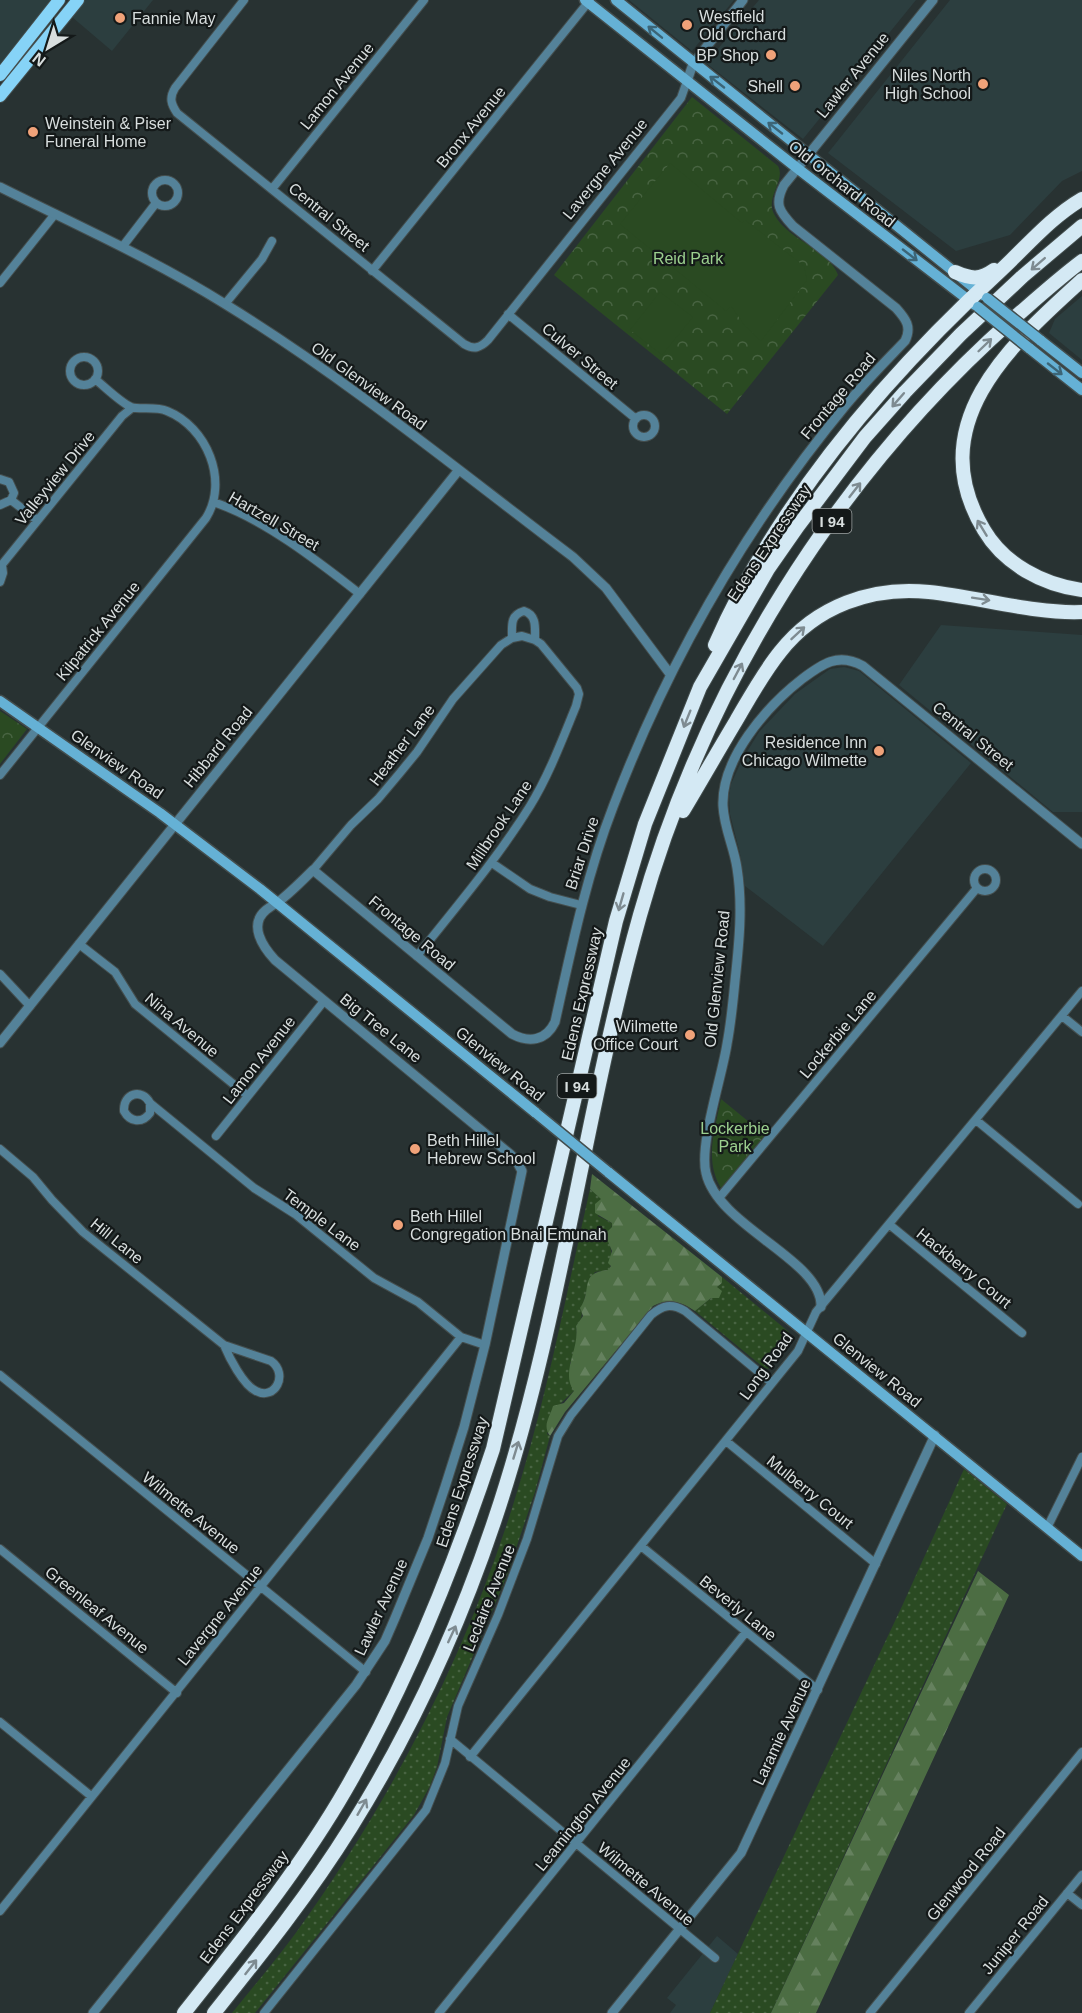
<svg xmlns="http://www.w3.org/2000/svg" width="1082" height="2013" viewBox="0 0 1082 2013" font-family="Arial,sans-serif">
	<defs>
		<pattern id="grass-dots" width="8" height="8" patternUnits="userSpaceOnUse" patternTransform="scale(1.5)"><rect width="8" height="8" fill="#2a4a22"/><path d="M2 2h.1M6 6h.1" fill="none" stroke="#486442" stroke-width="1.8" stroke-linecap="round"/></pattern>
		<pattern id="forest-firs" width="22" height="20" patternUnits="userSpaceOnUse" patternTransform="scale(1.5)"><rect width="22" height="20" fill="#4c6d43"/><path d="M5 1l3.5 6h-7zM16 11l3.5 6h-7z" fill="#65815e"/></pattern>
		<pattern id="park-crowns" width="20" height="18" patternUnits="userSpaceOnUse" patternTransform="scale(1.5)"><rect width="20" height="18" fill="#2a4a22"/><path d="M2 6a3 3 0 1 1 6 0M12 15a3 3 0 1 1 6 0" fill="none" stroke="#486442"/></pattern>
	</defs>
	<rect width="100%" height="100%" fill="#283232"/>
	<path fill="#2c3e3f" d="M 0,0 L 53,0 L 0,64 Z
		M 85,0 L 153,0 L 112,51 L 72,17 Z
		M 629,0 L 734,0 L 692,51 Z
		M 759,0 L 916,0 L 803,139 L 706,63 Z
		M 950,0 L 1082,0 L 1082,171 L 1062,181 L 1010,235 L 956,251 L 828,153 Z
		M 1082,296 L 1082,360 L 1049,333 L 1055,319 Z
		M 941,625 L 1082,635 L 1082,812 L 1053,812 L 899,685 Z
		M 844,667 L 859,671 L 971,763 L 823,946 L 745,886 L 740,854 L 730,814 L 729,795 L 731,784 L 742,760 L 759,732 L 795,694 L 830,669 Z
		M 717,1936 L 738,1954 L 710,2013 L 670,2013 L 676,2005 L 667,1998 Z"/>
	<path fill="url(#grass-dots)" d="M 590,1189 L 602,1199 L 598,1216 L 612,1223 C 612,1229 609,1237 610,1244 C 611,1253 613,1260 609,1270 L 595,1272 C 589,1283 586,1293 583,1304 C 580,1315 585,1316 576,1326 C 578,1337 577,1353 570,1363 L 574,1391 L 560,1404 L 547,1434 L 550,1436 L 535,1492 L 506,1578 L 447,1717 L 437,1767 L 430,1786 L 414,1815 L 255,2013 L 232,2013 C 253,1987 275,1961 295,1934 C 389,1804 465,1658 513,1505 C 546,1402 566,1295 590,1189 Z
		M 722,1277 L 789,1332 L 790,1341 L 768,1369 L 763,1367 L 695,1311 L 711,1298 L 719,1298 L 717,1287 L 722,1283 Z
		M 964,1469 L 1007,1504 L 771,2013 L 710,2013 L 903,1604 Z"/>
	<path fill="url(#forest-firs)" d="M 592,1174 L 722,1277 L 722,1283 L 717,1287 L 722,1291 L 719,1298 L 711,1298 L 695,1311 C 681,1301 668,1298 653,1306 L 565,1412 L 550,1436 C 542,1425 550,1417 553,1406 L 564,1403 L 574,1391 C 560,1372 580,1349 576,1326 L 583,1316 L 580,1308 C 593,1290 578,1273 608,1270 L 611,1266 L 608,1263 L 612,1251 L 605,1234 L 612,1227 L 612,1223 L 595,1213 L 595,1204 L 601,1199 L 590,1189 Z
		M 978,1571 L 1009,1595 L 816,2013 L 771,2013 Z"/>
	<path fill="url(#park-crowns)" d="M 692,97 L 778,166 C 786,181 765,197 774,214 C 788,241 827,247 838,275 L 727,414 L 554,275 Z
		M 0,711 L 27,729 L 0,764 Z
		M 721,1099 L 765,1135 L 721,1188 C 704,1160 715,1129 721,1099 Z"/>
	<path fill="#2a4a22" d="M 670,163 L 742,223 L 745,220 L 804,266 L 807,280 L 761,341 L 745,326 L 731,306 L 726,311 L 620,224 Z
		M 660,292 L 693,317 L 662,355 L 630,330 Z"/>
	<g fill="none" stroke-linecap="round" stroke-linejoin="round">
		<g stroke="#444e4e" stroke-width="10">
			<path id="minor" d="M 244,0 L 175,88 C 169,98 171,104 177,113 L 464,344 C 474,350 480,348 488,340 L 681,98 L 687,81
				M152 193a13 13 0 1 1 26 0a13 13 0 1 1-26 0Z
				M 272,189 L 424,0
				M 123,246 L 156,203
				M 372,271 L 590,0
				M 0,283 L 55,214
				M 225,304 L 262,259 L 272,241
				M 508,314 L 636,419
				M70 371a14 14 0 1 1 28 0a14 14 0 1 1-28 0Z
				M633 426a11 11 0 1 1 22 0a11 11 0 1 1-22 0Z
				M 0,479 L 9,482 L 14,493 L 11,500 L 0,505
				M 11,500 L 37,520
				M 213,502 C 263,518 319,562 360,594
				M 0,567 L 122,416 L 132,408
				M 0,582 L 3,573 L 2,565
				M 512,638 C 512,625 510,615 524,611 C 537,615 535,628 535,640
				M 0,775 L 206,518 C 229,481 207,427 167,411 C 156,406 139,410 131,407 C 120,402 105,387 95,379
				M 492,863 L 530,889 L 550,897 L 581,905
				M974 880a11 11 0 1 1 22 0a11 11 0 1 1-22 0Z
				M 313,870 L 351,825 L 378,799 L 399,774 L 417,752 L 453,699 L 501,645 L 512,638 L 522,636 L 535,640 L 541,644 L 577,688 L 579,694 L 576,706 C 562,740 549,775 530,806 C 497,859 456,907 417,956
				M 79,944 L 115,972 L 135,1004 L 248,1096
				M 0,974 L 30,1006
				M 1062,1016 L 1082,1032
				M 150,1103 L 150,1113 C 142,1124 130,1122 124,1111 C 123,1093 142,1088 150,1103 L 254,1188 L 295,1214 L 374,1278 L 418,1302 L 461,1337 L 485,1345
				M 976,1120 L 1078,1204
				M 216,1136 L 324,1001
				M 0,1149 L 33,1177 L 52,1200 L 83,1232 L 224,1345 L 271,1361 C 289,1374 275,1401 256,1391 C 243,1385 229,1357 224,1345
				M 719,1198 L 977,888
				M 890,1225 L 1022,1333
				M 0,1375 L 366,1672
				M 726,1441 L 876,1564
				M 1047,1528 L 1082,1457
				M 641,1546 L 818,1690
				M 0,1549 L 177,1693
				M 0,1722 L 91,1796
				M 450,1739 L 715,1958
				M 470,1757 L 798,1351 L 816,1312 L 1082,991
				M 1067,1893 L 1082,1905
				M 0,1911 L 461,1337
				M 264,2013 L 426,1810 L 445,1763 L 458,1706 L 498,1615 L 527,1539 L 558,1436 L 571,1415 L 651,1315 C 663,1305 671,1303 685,1311 L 772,1383
				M 439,2013 L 746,1632
				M 870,2013 L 1082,1752
				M 969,2013 L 1082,1875"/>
		</g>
		<g stroke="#444e4e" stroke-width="11">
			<path id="tertiary" d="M 687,81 L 693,64 L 743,0
				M 0,187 C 76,225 153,259 225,304 C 347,379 459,471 573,557 L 606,588 L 670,674
				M 0,1043 L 458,471
				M 821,1307 C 823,1260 718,1227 706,1173 C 699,1144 722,1077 727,1044 C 731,1023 733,1002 735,981 C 739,944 743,905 737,868 C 734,847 724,828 723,806 C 721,759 766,707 802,679 C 822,664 838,652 863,666 L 1082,844
				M 93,2013 L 356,1685 L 385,1641 L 395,1618 L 428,1538 L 445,1487 L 464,1427 L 485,1345 L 522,1171 L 516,1160 L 510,1154 L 275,960 C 263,947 248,925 266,910 C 271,906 277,903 282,899 C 293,890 303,880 313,870 L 512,1034 C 529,1043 546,1041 555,1022 C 571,950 586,877 613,807 C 668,662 747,525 846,405 C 865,382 885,362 905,341 C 912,327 906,319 896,308 L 793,226 C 779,211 774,204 784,185 L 933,0
				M 612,2013 L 741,1853 L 935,1435"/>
		</g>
		<g stroke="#444e4e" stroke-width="13">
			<path id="secondary" d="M 585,0 L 797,168 L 975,305
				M 616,0 L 983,295
				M 1040,340 L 1082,373
				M 1029,348 L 1082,390
				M 0,701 L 160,813 L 260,889 L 536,1113
				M 608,1172 L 1082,1556"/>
		</g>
		<g stroke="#444e4e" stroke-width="14">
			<path id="primary" d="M 0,75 L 59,0
				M 0,96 L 78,0"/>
		</g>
		<g stroke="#444e4e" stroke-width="16">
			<path id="motorway" d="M 955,272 C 971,279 980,280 994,270
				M 1082,280 C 1009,346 921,425 984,530 C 1004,564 1043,585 1082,590
				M 715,645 C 778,501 885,377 1000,271 C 1026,247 1051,217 1082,199
				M 683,811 C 701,781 718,751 736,721 C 750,697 763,673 780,652 C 816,606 872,586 929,592 C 978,597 1034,614 1082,612
				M 184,2013 C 241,1941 300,1869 346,1789 C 408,1682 454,1567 493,1449 L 616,921 L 645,824 L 700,687 L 768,569 L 798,526 L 865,437 L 905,392 L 961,334 L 1023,276 L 1082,226
				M 214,2013 C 262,1953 310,1893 351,1827 C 411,1731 459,1627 495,1519 C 561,1322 584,1114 640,915 C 704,687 836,476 1013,319 C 1036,299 1058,279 1082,261"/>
		</g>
		<use href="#minor" stroke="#548299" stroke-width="8"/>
		<use href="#tertiary" stroke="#548299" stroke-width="9"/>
		<use href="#secondary" stroke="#65b1d5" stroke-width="10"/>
		<use href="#primary" stroke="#86d3f7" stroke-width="12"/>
		<use href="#motorway" stroke="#d4e9f4" stroke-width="14"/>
		<g stroke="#444e4e" stroke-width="13" stroke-linecap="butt">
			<path id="secondary-bridge" d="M 987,298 L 1040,340
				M 978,307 L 1029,348
				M 536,1113 L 608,1172"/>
		</g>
		<use href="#secondary-bridge" stroke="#65b1d5" stroke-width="10"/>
	</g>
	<defs><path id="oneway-shaft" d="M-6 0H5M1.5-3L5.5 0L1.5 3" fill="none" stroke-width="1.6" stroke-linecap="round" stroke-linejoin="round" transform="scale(1.5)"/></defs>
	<g stroke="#3c6577">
		<use href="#oneway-shaft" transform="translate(655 32) rotate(-141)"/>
		<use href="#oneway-shaft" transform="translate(717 82) rotate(-142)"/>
		<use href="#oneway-shaft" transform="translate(775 128) rotate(-142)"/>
		<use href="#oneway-shaft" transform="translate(910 255) rotate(38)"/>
		<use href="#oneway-shaft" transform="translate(1055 369) rotate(38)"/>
	</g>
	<g stroke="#7e8b91">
		<use href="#oneway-shaft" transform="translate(1038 264) rotate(139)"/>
		<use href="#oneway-shaft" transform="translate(985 345) rotate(-44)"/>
		<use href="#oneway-shaft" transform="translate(898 400) rotate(131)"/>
		<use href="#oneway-shaft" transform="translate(855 490) rotate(-52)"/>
		<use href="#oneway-shaft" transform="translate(982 528) rotate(-121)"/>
		<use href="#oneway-shaft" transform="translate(981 599) rotate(9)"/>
		<use href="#oneway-shaft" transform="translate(798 633) rotate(-43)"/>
		<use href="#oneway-shaft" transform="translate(738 671) rotate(-62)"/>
		<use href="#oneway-shaft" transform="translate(687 719) rotate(112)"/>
		<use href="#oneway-shaft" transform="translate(621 902) rotate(106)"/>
		<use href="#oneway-shaft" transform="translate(516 1450) rotate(-73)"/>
		<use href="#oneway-shaft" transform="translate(452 1634) rotate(-65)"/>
		<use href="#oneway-shaft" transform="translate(362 1807) rotate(-60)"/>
		<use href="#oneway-shaft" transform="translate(251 1967) rotate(-52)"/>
	</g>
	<g fill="#f0a279" stroke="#141919" stroke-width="2">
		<circle cx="120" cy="18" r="6"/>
		<circle cx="687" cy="25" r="6"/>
		<circle cx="771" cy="55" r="6"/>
		<circle cx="983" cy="84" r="6"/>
		<circle cx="795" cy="86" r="6"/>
		<circle cx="33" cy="132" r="6"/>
		<circle cx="879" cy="751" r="6"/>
		<circle cx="690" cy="1035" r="6"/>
		<circle cx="415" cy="1149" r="6"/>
		<circle cx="398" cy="1225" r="6"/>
	</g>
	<g text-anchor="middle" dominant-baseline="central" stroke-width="4.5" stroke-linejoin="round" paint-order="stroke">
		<g fill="#141919" stroke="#9da3a3" stroke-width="1.5">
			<rect x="812.5" y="509" width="39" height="24" rx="4.5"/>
			<rect x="557.5" y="1074" width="39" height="24" rx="4.5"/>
		</g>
		<g font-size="15" font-weight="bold" fill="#d8dede">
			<text x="832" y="521">I 94</text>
			<text x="577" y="1086">I 94</text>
		</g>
		<g font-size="16" fill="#d8dede" stroke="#141919" text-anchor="start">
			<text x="699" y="16">Westfield<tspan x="699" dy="18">Old Orchard</tspan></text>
			<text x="132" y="18">Fannie May</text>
			<text x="759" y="55" text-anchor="end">BP Shop</text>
			<text x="971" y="75" text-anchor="end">Niles North<tspan x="971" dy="18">High School</tspan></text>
			<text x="783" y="86" text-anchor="end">Shell</text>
			<text x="45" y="123">Weinstein &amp; Piser<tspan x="45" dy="18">Funeral Home</tspan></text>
			<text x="867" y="742" text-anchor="end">Residence Inn<tspan x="867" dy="18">Chicago Wilmette</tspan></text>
			<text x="678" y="1026" text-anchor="end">Wilmette<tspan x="678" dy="18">Office Court</tspan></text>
			<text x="427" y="1140">Beth Hillel<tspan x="427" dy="18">Hebrew School</tspan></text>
			<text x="410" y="1216">Beth Hillel<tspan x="410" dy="18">Congregation Bnai Emunah</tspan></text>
		</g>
		<g font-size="16" fill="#d8dede" stroke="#141919">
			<text transform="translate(853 75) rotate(-51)">Lawler Avenue</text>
			<text transform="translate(337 86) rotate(-51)">Lamon Avenue</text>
			<text transform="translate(471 127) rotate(-51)">Bronx Avenue</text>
			<text transform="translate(605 169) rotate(-51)">Lavergne Avenue</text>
			<text transform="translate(842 184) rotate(38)">Old Orchard Road</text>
			<text transform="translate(329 217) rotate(39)">Central Street</text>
			<text transform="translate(580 356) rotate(40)">Culver Street</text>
			<text transform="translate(369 386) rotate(36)">Old Glenview Road</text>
			<text transform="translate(838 396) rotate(-50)">Frontage Road</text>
			<text transform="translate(55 478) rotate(-51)">Valleyview Drive</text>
			<text transform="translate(274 521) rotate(30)">Hartzell Street</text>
			<text transform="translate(769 543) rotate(-56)">Edens Expressway</text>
			<text transform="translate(98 631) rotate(-51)">Kilpatrick Avenue</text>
			<text transform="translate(973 736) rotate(39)">Central Street</text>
			<text transform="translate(402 745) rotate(-53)">Heather Lane</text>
			<text transform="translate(218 747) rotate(-51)">Hibbard Road</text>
			<text transform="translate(117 764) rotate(35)">Glenview Road</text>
			<text transform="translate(499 825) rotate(-56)">Millbrook Lane</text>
			<text transform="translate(582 853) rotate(-72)">Briar Drive</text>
			<text transform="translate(412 933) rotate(40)">Frontage Road</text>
			<text transform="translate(717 979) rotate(-84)">Old Glenview Road</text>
			<text transform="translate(582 994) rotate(-77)">Edens Expressway</text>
			<text transform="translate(182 1025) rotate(40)">Nina Avenue</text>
			<text transform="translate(381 1028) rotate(39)">Big Tree Lane</text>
			<text transform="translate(838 1034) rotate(-50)">Lockerbie Lane</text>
			<text transform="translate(259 1060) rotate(-52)">Lamon Avenue</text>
			<text transform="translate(500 1064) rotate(39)">Glenview Road</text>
			<text transform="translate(322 1220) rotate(37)">Temple Lane</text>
			<text transform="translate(117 1241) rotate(39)">Hill Lane</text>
			<text transform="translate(964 1268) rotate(39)">Hackberry Court</text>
			<text transform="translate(766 1366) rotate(-54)">Long Road</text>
			<text transform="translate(877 1370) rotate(39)">Glenview Road</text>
			<text transform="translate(462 1482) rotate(-72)">Edens Expressway</text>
			<text transform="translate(810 1492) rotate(39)">Mulberry Court</text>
			<text transform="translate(191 1513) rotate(39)">Wilmette Avenue</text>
			<text transform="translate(489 1598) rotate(-68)">Leclaire Avenue</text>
			<text transform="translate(381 1607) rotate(-65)">Lawler Avenue</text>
			<text transform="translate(738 1608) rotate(39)">Beverly Lane</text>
			<text transform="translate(97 1610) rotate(39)">Greenleaf Avenue</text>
			<text transform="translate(220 1615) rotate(-51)">Lavergne Avenue</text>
			<text transform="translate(782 1732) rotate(-65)">Laramie Avenue</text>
			<text transform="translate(583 1814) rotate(-51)">Leamington Avenue</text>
			<text transform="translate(966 1874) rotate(-51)">Glenwood Road</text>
			<text transform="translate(646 1884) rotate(40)">Wilmette Avenue</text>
			<text transform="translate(244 1907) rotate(-53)">Edens Expressway</text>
			<text transform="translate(1015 1935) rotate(-51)">Juniper Road</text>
		</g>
		<g font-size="16" fill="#9cd08f" stroke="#141919">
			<text x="688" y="258">Reid Park</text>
			<text x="735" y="1128">Lockerbie<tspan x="735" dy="18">Park</tspan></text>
		</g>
	</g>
	<g transform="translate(48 48) rotate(218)" stroke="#141919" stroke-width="4.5" paint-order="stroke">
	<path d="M0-4.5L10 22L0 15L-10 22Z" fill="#d8dede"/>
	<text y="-9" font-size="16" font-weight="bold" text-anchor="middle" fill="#d8dede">N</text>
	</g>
</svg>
